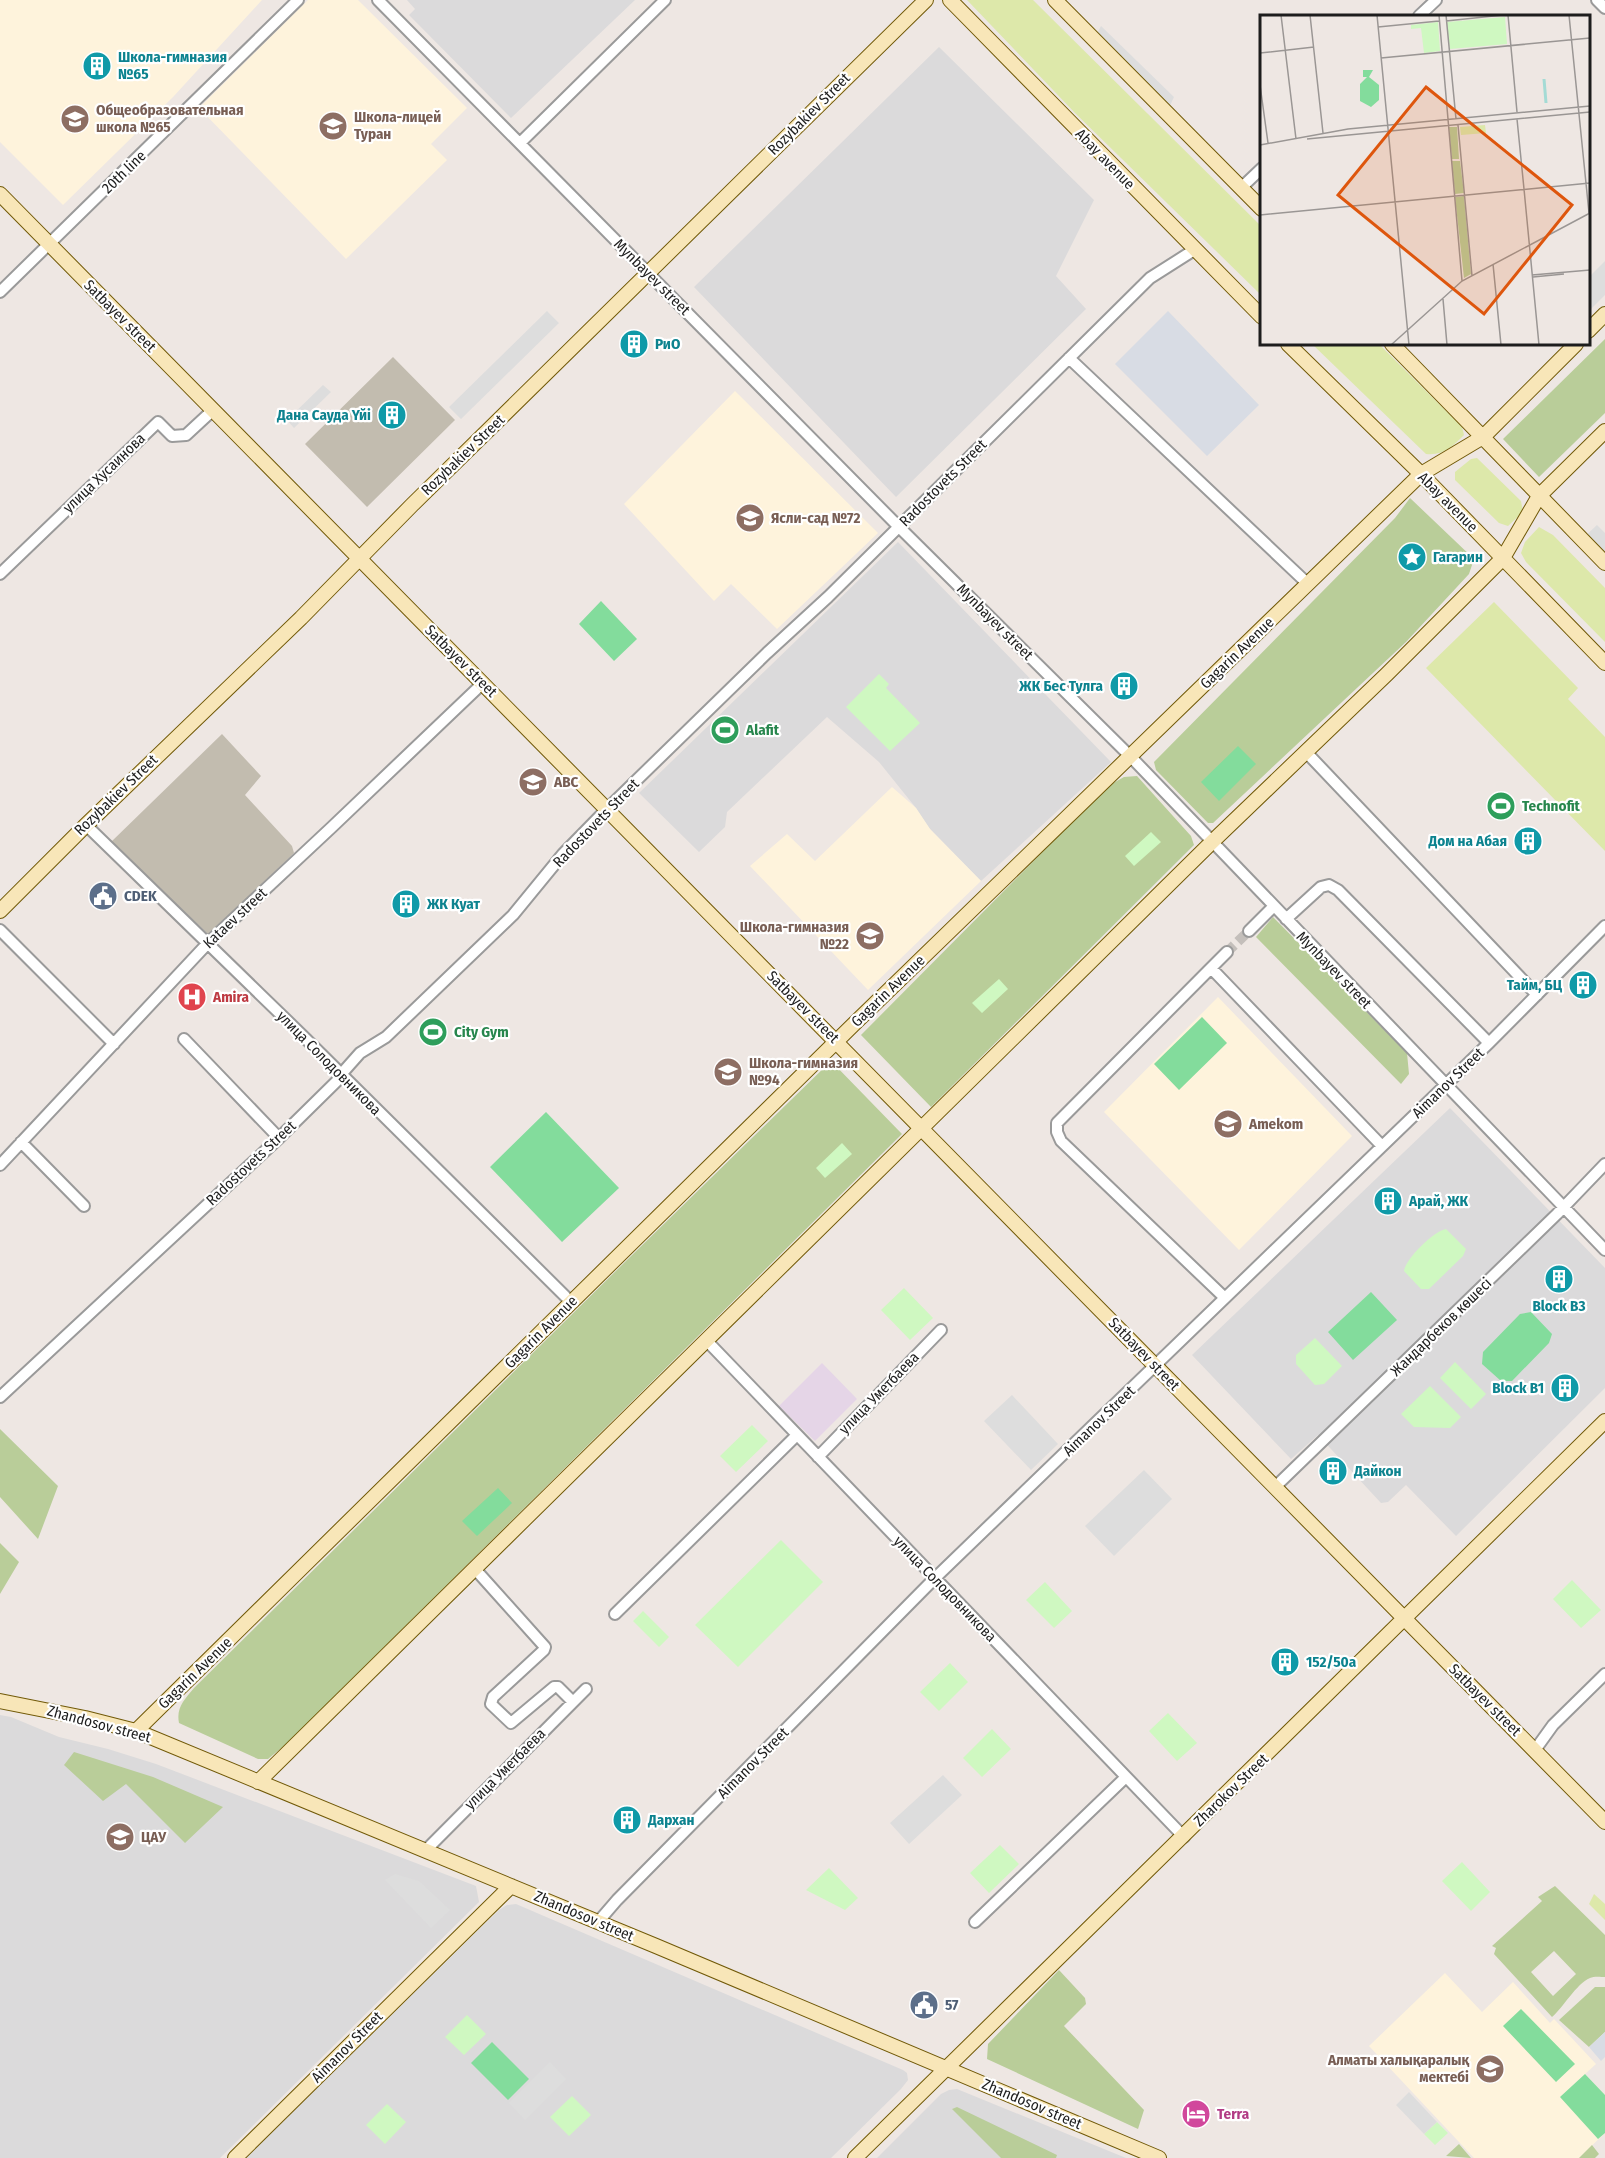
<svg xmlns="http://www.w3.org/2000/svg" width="1605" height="2158" viewBox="0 0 1605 2158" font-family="'Fira Sans Condensed',sans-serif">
	<rect width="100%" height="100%" fill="#eee7e3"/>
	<path fill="#dbdadb" d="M 407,0 L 635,0 L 511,118 L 409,15 L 415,9 Z
		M 939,47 L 1094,200 L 1056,276 L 1086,309 L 896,497 L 694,287 Z
		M 898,542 L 1111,762 L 981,881 L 930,829 L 916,808 L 879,762 L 827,717 L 727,812 L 725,827 L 699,852 L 639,793 Z
		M 1450,1108 L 1605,1268 L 1605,1388 L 1456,1536 L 1406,1485 L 1388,1502 L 1381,1503 L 1318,1435 L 1291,1459 L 1192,1355 Z
		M 0,1715 L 11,1717 L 59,1737 L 108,1749 L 156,1764 L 476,1886 L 479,1902 L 220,2158 L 0,2158 Z
		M 516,1904 L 903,2070 L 907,2073 L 908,2080 L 901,2089 L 831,2158 L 246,2158 L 499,1910 L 507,1905 Z
		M 957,2089 L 1126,2158 L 877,2158 L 941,2094 L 949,2090 Z"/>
	<path fill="#e5d5e7" d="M 822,1363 L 857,1399 L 815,1441 L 779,1406 Z"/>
	<path fill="#fef3dc" d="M 0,0 L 262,0 L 173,97 L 63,205 L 0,142 Z
		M 308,0 L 358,0 L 467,108 L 431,144 L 447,160 L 346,259 L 199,108 Z
		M 735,391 L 878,533 L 777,629 L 731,584 L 714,601 L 624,504 Z
		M 892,787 L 916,808 L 930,829 L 981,881 L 868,990 L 750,866 L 787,834 L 815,861 Z
		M 1218,997 L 1352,1136 L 1239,1250 L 1104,1112 Z
		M 1445,1973 L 1482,2012 L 1513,1982 L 1550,2023 L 1554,2019 L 1596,2064 L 1585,2074 L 1605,2095 L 1605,2133 L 1579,2158 L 1474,2158 L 1369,2046 Z"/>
	<path fill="#c2bcaf" d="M 393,357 L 455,420 L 367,507 L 305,444 Z
		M 222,734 L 261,776 L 245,795 L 292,846 L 294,853 L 209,935 L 111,842 Z"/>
	<path fill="#dde8aa" d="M 967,0 L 1033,0 L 1261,226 L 1261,295 L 1075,113 Z
		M 1312,344 L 1379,344 L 1462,427 L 1464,435 C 1453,446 1443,456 1426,454 Z
		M 1477,458 L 1521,501 L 1523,512 L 1508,526 L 1499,523 L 1455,480 L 1455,472 L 1471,459 Z
		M 1539,527 L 1553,535 L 1605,588 L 1605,642 L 1526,562 L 1521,553 L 1525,542 Z
		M 1494,602 L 1578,688 L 1568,699 L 1605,737 L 1605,851 L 1426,668 Z
		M 1594,1894 L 1605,1904 L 1605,1920 L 1589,1904 Z"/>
	<path fill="#b9cd99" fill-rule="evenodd" d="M 1605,339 L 1605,413 L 1539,477 L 1503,439 Z
		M 1410,498 L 1474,559 L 1469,574 L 1406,642 L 1213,823 L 1208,823 L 1156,770 L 1154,762 L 1395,518 Z
		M 1137,776 L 1191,836 L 1194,845 L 931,1107 L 861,1035 L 1108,786 L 1124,777 Z
		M 1273,917 L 1407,1053 L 1409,1074 L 1401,1084 L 1256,937 Z
		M 831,1061 L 902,1134 L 285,1745 L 268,1759 L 258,1759 L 179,1723 C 176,1708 184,1700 194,1688 L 628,1259 Z
		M 0,1429 L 58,1486 L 38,1539 L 0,1497 Z
		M 0,1543 L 19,1562 L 0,1594 Z
		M 74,1752 L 153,1777 L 223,1807 L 185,1843 L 126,1784 L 103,1801 L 64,1765 Z
		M 1555,1886 L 1605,1935 L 1605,1977 C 1601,1977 1594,1976 1590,1978 C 1576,1984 1563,2008 1552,2017 L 1494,1954 L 1496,1948 L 1492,1946 L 1542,1901 L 1538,1897 ZM 1554,1951 L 1576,1974 L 1553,1996 L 1531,1972 Z
		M 1059,1970 L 1085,1998 L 1086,2004 L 1064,2026 L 1144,2110 L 1138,2129 L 987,2059 L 988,2044 Z
		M 1595,1987 L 1605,1987 L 1605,2032 L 1589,2047 L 1559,2020 Z
		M 957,2107 L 1057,2155 L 1056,2158 L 1001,2158 L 952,2109 Z
		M 1459,2144 L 1471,2158 L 1446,2156 Z
		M 1592,2145 L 1599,2154 L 1595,2158 L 1579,2158 Z"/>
	<path fill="#cff8c1" d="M 879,674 L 889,684 L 886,688 L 920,723 L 890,751 L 846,707 Z
		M 1151,832 L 1161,842 L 1134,866 L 1125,856 Z
		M 999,979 L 1008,989 L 982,1013 L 972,1003 Z
		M 842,1143 L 852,1154 L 825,1178 L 816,1168 Z
		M 1446,1229 L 1466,1249 L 1463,1256 L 1429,1289 L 1421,1289 L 1404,1271 C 1406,1258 1434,1231 1446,1229 Z
		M 904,1288 L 933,1318 L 910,1340 L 881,1310 Z
		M 1315,1338 L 1342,1366 L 1324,1384 L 1315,1385 L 1296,1364 L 1296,1355 Z
		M 1455,1362 L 1486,1394 L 1471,1409 L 1440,1378 Z
		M 1430,1386 L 1461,1417 L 1450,1428 L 1414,1427 L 1401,1414 Z
		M 752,1425 L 768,1441 L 736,1472 L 720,1456 Z
		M 781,1540 L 823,1582 L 738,1667 L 695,1625 Z
		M 1572,1580 L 1601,1610 L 1581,1628 L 1553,1599 Z
		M 1045,1582 L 1072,1611 L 1054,1628 L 1026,1600 Z
		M 643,1611 L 669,1637 L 659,1647 L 633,1621 Z
		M 950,1663 L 968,1682 L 939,1711 L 920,1692 Z
		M 1168,1713 L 1197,1743 L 1177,1761 L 1149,1731 Z
		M 992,1729 L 1011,1749 L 982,1777 L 963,1758 Z
		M 1000,1845 L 1019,1864 L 989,1893 L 970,1873 Z
		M 1462,1862 L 1490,1892 L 1471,1911 L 1442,1881 Z
		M 829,1868 L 858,1898 L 845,1910 L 806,1890 Z
		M 467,2015 L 486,2034 L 464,2055 L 445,2037 Z
		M 572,2096 L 591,2115 L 569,2136 L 550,2117 Z
		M 387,2104 L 406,2122 L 385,2144 L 366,2125 Z
		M 1437,2122 L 1448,2133 L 1435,2145 L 1424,2134 Z"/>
	<path fill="#83dc9c" d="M 601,601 L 637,639 L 614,661 L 579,624 Z
		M 1238,746 L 1256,764 L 1219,801 L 1201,782 Z
		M 1202,1017 L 1227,1043 L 1179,1090 L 1154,1064 Z
		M 546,1112 L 619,1188 L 562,1242 L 490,1167 Z
		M 1371,1292 L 1397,1320 L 1353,1360 L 1328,1332 Z
		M 1531,1312 L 1552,1334 L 1549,1343 L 1512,1381 L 1501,1381 L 1482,1364 L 1483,1352 L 1520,1314 Z
		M 498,1488 L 512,1503 L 477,1536 L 462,1521 Z
		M 1521,2009 L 1575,2064 L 1556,2082 L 1503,2026 Z
		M 492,2042 L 529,2079 L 508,2100 L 471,2063 Z
		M 1585,2074 L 1605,2095 L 1605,2133 L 1598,2139 L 1560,2097 Z"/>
	<path fill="#ddd" d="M 1101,26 L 1174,97 L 1167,112 L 1094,39 Z
		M 1605,261 L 1605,295 L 1589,311 L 1589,277 Z
		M 547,311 L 559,323 L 461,419 L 449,407 Z
		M 323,385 L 331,392 L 294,428 L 287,420 Z
		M 1597,525 L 1605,533 L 1605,563 L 1582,539 Z
		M 1012,1395 L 1058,1444 L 1031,1470 L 984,1421 Z
		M 1144,1470 L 1172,1499 L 1114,1556 L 1085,1526 Z
		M 943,1775 L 962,1795 L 909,1844 L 890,1823 Z
		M 395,1874 L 419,1881 L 450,1910 L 431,1928 L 385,1880 Z
		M 550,2062 L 566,2079 L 525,2120 L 509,2103 Z
		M 1409,2092 L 1437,2122 L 1424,2134 L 1396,2105 Z"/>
	<path fill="#d8dce4" d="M 1168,311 L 1259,405 L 1207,456 L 1115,364 Z
		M 1605,2032 L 1605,2057 L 1601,2061 L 1589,2047 Z"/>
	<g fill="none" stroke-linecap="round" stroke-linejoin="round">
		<path stroke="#c4bfbb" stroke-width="10" stroke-dasharray="10 5" stroke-linecap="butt" d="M 1227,952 L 1249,931"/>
		<g stroke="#9a9a9a" stroke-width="14">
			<path id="street" d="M 378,0 L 899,527 L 1131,757 L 1605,1250
				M 1597,0 L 1605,8
				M 1419,16 L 1436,0
				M 521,142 L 665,0
				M 1241,188 L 1262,168
				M 0,292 L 298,0
				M 1069,358 L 1308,584
				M 0,574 L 158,422 L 172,436 L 186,435 L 213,410
				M 1306,752 L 1537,995
				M 86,825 L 306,1039 L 571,1302
				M 1286,919 L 1321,887 L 1329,885 L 1338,890 L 1489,1043
				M 0,930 L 114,1044
				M 1249,931 L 1274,906
				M 1211,968 L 1227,952
				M 184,1039 L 279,1138
				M 21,1142 L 84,1206
				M 0,1165 L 208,943 L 332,827 L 483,683
				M 1225,1298 L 1061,1141 L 1057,1132 L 1057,1123 L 1211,968 L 1382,1146
				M 707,1341 L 1184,1837
				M 0,1397 L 279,1138 L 342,1076 L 344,1071 L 360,1053 L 386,1037 L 513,915 L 563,854 L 607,809 L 767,653 L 828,597 L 1150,278 L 1194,250
				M 818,1457 L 941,1330
				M 1275,1487 L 1557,1214 L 1605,1164
				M 475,1569 L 545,1647 L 544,1650 L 493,1697 L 491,1704 L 511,1723 L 554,1687 L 558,1687 L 573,1702
				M 615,1614 L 797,1435
				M 1535,1750 L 1553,1725 L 1605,1674
				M 426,1850 L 586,1689
				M 598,1922 L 617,1900 L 935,1578 L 1489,1043 L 1605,926
				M 975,1922 L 1126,1777"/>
		</g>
		<g stroke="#715907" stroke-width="16">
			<path id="secondary" d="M 950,0 L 1262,317
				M 1055,0 L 1262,209
				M 0,194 L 1605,1822
				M 1588,331 L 1605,314
				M 1288,344 L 1421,474 L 1605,663
				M 1392,344 L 1605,563
				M 0,911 L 86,825 L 301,618 L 412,505 L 926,0
				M 0,1701 L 85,1718 L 136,1731 L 656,1946 L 1159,2158
				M 136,1731 L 856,1022 L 1421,474 L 1483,437 L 1576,344
				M 258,1782 L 1213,841 L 1387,674 L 1503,558 L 1539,496 L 1605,431
				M 235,2158 L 511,1886
				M 855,2158 L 1605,1421"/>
		</g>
		<use href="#street" stroke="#fff" stroke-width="10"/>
		<use href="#secondary" stroke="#f8e6b8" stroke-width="14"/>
	</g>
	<defs>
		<g id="building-disc" transform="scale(1.5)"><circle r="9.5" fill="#0f9aa8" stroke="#fff"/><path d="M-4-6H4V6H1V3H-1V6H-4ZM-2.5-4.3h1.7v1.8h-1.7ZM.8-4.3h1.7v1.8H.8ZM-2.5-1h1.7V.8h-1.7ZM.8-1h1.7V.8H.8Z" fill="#fff"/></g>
		<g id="school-disc" transform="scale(1.5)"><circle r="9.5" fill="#8d6e63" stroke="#fff"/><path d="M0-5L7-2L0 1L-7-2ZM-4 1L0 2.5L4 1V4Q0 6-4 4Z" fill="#fff"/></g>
		<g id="sight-disc" transform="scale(1.5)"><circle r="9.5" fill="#0f9aa8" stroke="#fff"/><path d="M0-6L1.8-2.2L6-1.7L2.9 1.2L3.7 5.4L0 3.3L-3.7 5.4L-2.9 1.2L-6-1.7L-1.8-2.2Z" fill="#fff"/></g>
		<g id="stadium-disc" transform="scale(1.5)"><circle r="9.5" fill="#2e9e5b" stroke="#fff"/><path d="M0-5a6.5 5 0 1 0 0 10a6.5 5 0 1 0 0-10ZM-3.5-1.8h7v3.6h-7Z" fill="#fff"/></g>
		<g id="civic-disc" transform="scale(1.5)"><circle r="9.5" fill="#5c6f8a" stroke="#fff"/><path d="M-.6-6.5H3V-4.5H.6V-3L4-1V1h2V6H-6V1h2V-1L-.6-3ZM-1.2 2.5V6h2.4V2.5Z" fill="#fff"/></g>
		<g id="hospital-disc" transform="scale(1.5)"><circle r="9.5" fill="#e0444e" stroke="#fff"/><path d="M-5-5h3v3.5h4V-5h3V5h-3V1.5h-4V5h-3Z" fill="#fff"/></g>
		<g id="university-disc" transform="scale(1.5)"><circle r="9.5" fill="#8d6e63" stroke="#fff"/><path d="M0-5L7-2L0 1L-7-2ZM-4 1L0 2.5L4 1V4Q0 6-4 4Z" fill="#fff"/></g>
		<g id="hotel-disc" transform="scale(1.5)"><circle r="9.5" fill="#d1479c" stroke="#fff"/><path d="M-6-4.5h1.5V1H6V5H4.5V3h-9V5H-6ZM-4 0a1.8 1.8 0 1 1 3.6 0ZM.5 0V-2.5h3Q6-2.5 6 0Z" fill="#fff"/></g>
	</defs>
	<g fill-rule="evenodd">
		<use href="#building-disc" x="97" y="66"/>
		<use href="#school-disc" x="75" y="119"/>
		<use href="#school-disc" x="333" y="126"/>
		<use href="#building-disc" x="634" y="344"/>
		<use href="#building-disc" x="392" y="415"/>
		<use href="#school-disc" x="750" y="518"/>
		<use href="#sight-disc" x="1412" y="557"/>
		<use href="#building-disc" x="1124" y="686"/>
		<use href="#stadium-disc" x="725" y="730"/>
		<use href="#school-disc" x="533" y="782"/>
		<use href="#stadium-disc" x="1501" y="806"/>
		<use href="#building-disc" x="1528" y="841"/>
		<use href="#civic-disc" x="103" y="896"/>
		<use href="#building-disc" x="406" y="904"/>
		<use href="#school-disc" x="870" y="936"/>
		<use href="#building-disc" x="1583" y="985"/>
		<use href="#hospital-disc" x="192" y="997"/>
		<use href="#stadium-disc" x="433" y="1032"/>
		<use href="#school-disc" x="728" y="1072"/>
		<use href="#school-disc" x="1228" y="1124"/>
		<use href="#building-disc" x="1388" y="1201"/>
		<use href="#building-disc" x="1559" y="1279"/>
		<use href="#building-disc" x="1565" y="1388"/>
		<use href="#building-disc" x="1333" y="1471"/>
		<use href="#building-disc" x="1285" y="1662"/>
		<use href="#building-disc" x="627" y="1820"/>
		<use href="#university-disc" x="120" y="1837"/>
		<use href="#civic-disc" x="924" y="2005"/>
		<use href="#school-disc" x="1490" y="2069"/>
		<use href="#hotel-disc" x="1196" y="2114"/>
	</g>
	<g text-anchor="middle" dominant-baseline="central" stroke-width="4.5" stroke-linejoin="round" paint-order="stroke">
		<g font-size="15" font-weight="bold" fill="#0d838f" stroke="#fff" text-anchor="start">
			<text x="118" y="57">Школа-гимназия<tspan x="118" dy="17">№65</tspan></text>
			<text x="655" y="344">РиО</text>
			<text x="371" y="415" text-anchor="end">Дана Сауда Үйі</text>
			<text x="1433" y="557">Гагарин</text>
			<text x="1103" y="686" text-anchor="end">ЖК Бес Тулга</text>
			<text x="1507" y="841" text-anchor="end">Дом на Абая</text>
			<text x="427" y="904">ЖК Куат</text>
			<text x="1562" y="985" text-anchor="end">Тайм, БЦ</text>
			<text x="1409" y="1201">Арай, ЖК</text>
			<text x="1559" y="1306" text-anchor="middle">Block B3</text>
			<text x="1544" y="1388" text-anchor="end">Block B1</text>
			<text x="1354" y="1471">Дайкон</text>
			<text x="1306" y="1662">152/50a</text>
			<text x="648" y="1820">Дархан</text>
		</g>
		<g font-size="15" font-weight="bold" fill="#785e54" stroke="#fff" text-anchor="start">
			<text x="96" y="110">Общеобразовательная<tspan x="96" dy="17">школа №65</tspan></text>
			<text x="354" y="117">Школа-лицей<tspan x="354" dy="17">Туран</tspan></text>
			<text x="771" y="518">Ясли-сад №72</text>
			<text x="554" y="782">ABC</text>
			<text x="849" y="927" text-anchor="end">Школа-гимназия<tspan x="849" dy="17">№22</tspan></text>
			<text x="749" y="1063">Школа-гимназия<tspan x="749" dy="17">№94</tspan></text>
			<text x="1249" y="1124">Amekom</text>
			<text x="141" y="1837">ЦАУ</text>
			<text x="1469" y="2060" text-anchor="end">Алматы халықаралық<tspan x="1469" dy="17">мектебі</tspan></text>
		</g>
		<g font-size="15" fill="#1d1d1d" stroke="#fff">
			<text transform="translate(809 114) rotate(-45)">Rozybakiev Street</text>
			<text transform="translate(1105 159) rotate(46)">Abay avenue</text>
			<text transform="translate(124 172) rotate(-44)">20th line</text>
			<text transform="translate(652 277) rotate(45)">Mynbayev street</text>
			<text transform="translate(120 316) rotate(45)">Satbayev street</text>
			<text transform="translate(463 455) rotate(-44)">Rozybakiev Street</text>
			<text transform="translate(104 473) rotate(-44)">улица Хусаинова</text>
			<text transform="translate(943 483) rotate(-45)">Radostovets Street</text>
			<text transform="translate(1448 502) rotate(45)">Abay avenue</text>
			<text transform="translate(995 622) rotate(45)">Mynbayev street</text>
			<text transform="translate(1237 653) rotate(-44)">Gagarin Avenue</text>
			<text transform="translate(461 661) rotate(45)">Satbayev street</text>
			<text transform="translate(116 795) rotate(-44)">Rozybakiev Street</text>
			<text transform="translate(596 823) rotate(-46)">Radostovets Street</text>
			<text transform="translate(235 918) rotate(-43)">Kataev street</text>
			<text transform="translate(1334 970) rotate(46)">Mynbayev street</text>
			<text transform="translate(888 991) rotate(-44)">Gagarin Avenue</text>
			<text transform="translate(803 1007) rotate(45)">Satbayev street</text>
			<text transform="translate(329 1063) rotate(45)">улица Солодовникова</text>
			<text transform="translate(1448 1083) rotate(-44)">Aimanov Street</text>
			<text transform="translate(251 1163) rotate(-43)">Radostovets Street</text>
			<text transform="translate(1441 1327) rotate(-44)">Жандарбеков көшесі</text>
			<text transform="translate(541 1332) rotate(-45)">Gagarin Avenue</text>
			<text transform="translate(1144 1354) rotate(46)">Satbayev street</text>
			<text transform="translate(879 1393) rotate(-46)">улица Уметбаева</text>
			<text transform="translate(1099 1421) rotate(-44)">Aimanov Street</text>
			<text transform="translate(945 1589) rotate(46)">улица Солодовникова</text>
			<text transform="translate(195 1673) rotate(-44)">Gagarin Avenue</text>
			<text transform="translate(1485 1700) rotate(45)">Satbayev street</text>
			<text transform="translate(99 1724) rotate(15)">Zhandosov street</text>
			<text transform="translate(753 1763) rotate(-45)">Aimanov Street</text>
			<text transform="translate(505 1769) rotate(-45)">улица Уметбаева</text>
			<text transform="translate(1231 1790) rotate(-44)">Zharokov Street</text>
			<text transform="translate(584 1916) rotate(23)">Zhandosov street</text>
			<text transform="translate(347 2047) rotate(-45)">Aimanov Street</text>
			<text transform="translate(1032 2104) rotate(23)">Zhandosov street</text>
		</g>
		<g font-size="15" font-weight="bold" fill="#27864d" stroke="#fff" text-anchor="start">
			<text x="746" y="730">Alafit</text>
			<text x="1522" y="806">Technofit</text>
			<text x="454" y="1032">City Gym</text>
		</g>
		<g font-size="15" font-weight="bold" fill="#4e5e75" stroke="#fff" text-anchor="start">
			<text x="124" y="896">CDEK</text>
			<text x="945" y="2005">57</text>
		</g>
		<g font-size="15" font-weight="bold" fill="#be3a42" stroke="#fff" text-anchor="start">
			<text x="213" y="997">Amira</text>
		</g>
		<g font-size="15" font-weight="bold" fill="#b23c85" stroke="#fff" text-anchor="start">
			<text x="1217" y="2114">Terra</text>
		</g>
	</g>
	<g transform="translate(1260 15)">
		<rect width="330" height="330" fill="#eee7e3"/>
		<path d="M 225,110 L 226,118 L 201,120 L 200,112 Z" fill="#dde8aa"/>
		<path d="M 189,112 L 197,112 L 199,144 L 192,144 ZM 192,146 L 200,146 L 204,178 L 195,179 ZM 204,181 L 211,259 L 204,263 L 195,182 Z" fill="#b9cd99"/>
		<path d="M 245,2 L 247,29 L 190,34 L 187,7 ZM 178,7 L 180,36 L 164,38 L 161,13 L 151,14 L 151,10 Z" fill="#cff8c1"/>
		<path d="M 103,55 L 113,55 L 109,62 L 119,70 L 119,85 L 111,92 L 100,86 L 100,69 L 107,62 L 103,62 Z" fill="#83dc9c"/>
		<path fill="none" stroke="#a4dbd5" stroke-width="3" d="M 284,64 L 286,88"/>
		<path fill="none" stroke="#9a9694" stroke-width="1.5" d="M 21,0 L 36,124M 50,0 L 63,118M 117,0 L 149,330M 179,0 L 202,266M 186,0 L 196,104M 248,0 L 257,97M 309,0 L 329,198M 186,6 L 243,0M 118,12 L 179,6M 0,38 L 54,32M 121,43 L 330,23M 0,70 L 8,128M 257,104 L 264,174M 198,110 L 212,261M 47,124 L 330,97M 0,130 L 88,114 L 330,91M 264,174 L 279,330M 0,200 L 330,168M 233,249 L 241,330M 272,260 L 330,255M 273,262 L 304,259M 183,284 L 187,330M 131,330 L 202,266 L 330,198"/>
		<path fill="#de560d" fill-opacity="0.15" stroke="#de560d" stroke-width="3" d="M 166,72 L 312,190 L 224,299 L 78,180 Z"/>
		<rect width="330" height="330" fill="none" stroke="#1d1d1d" stroke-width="3"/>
	</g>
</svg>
